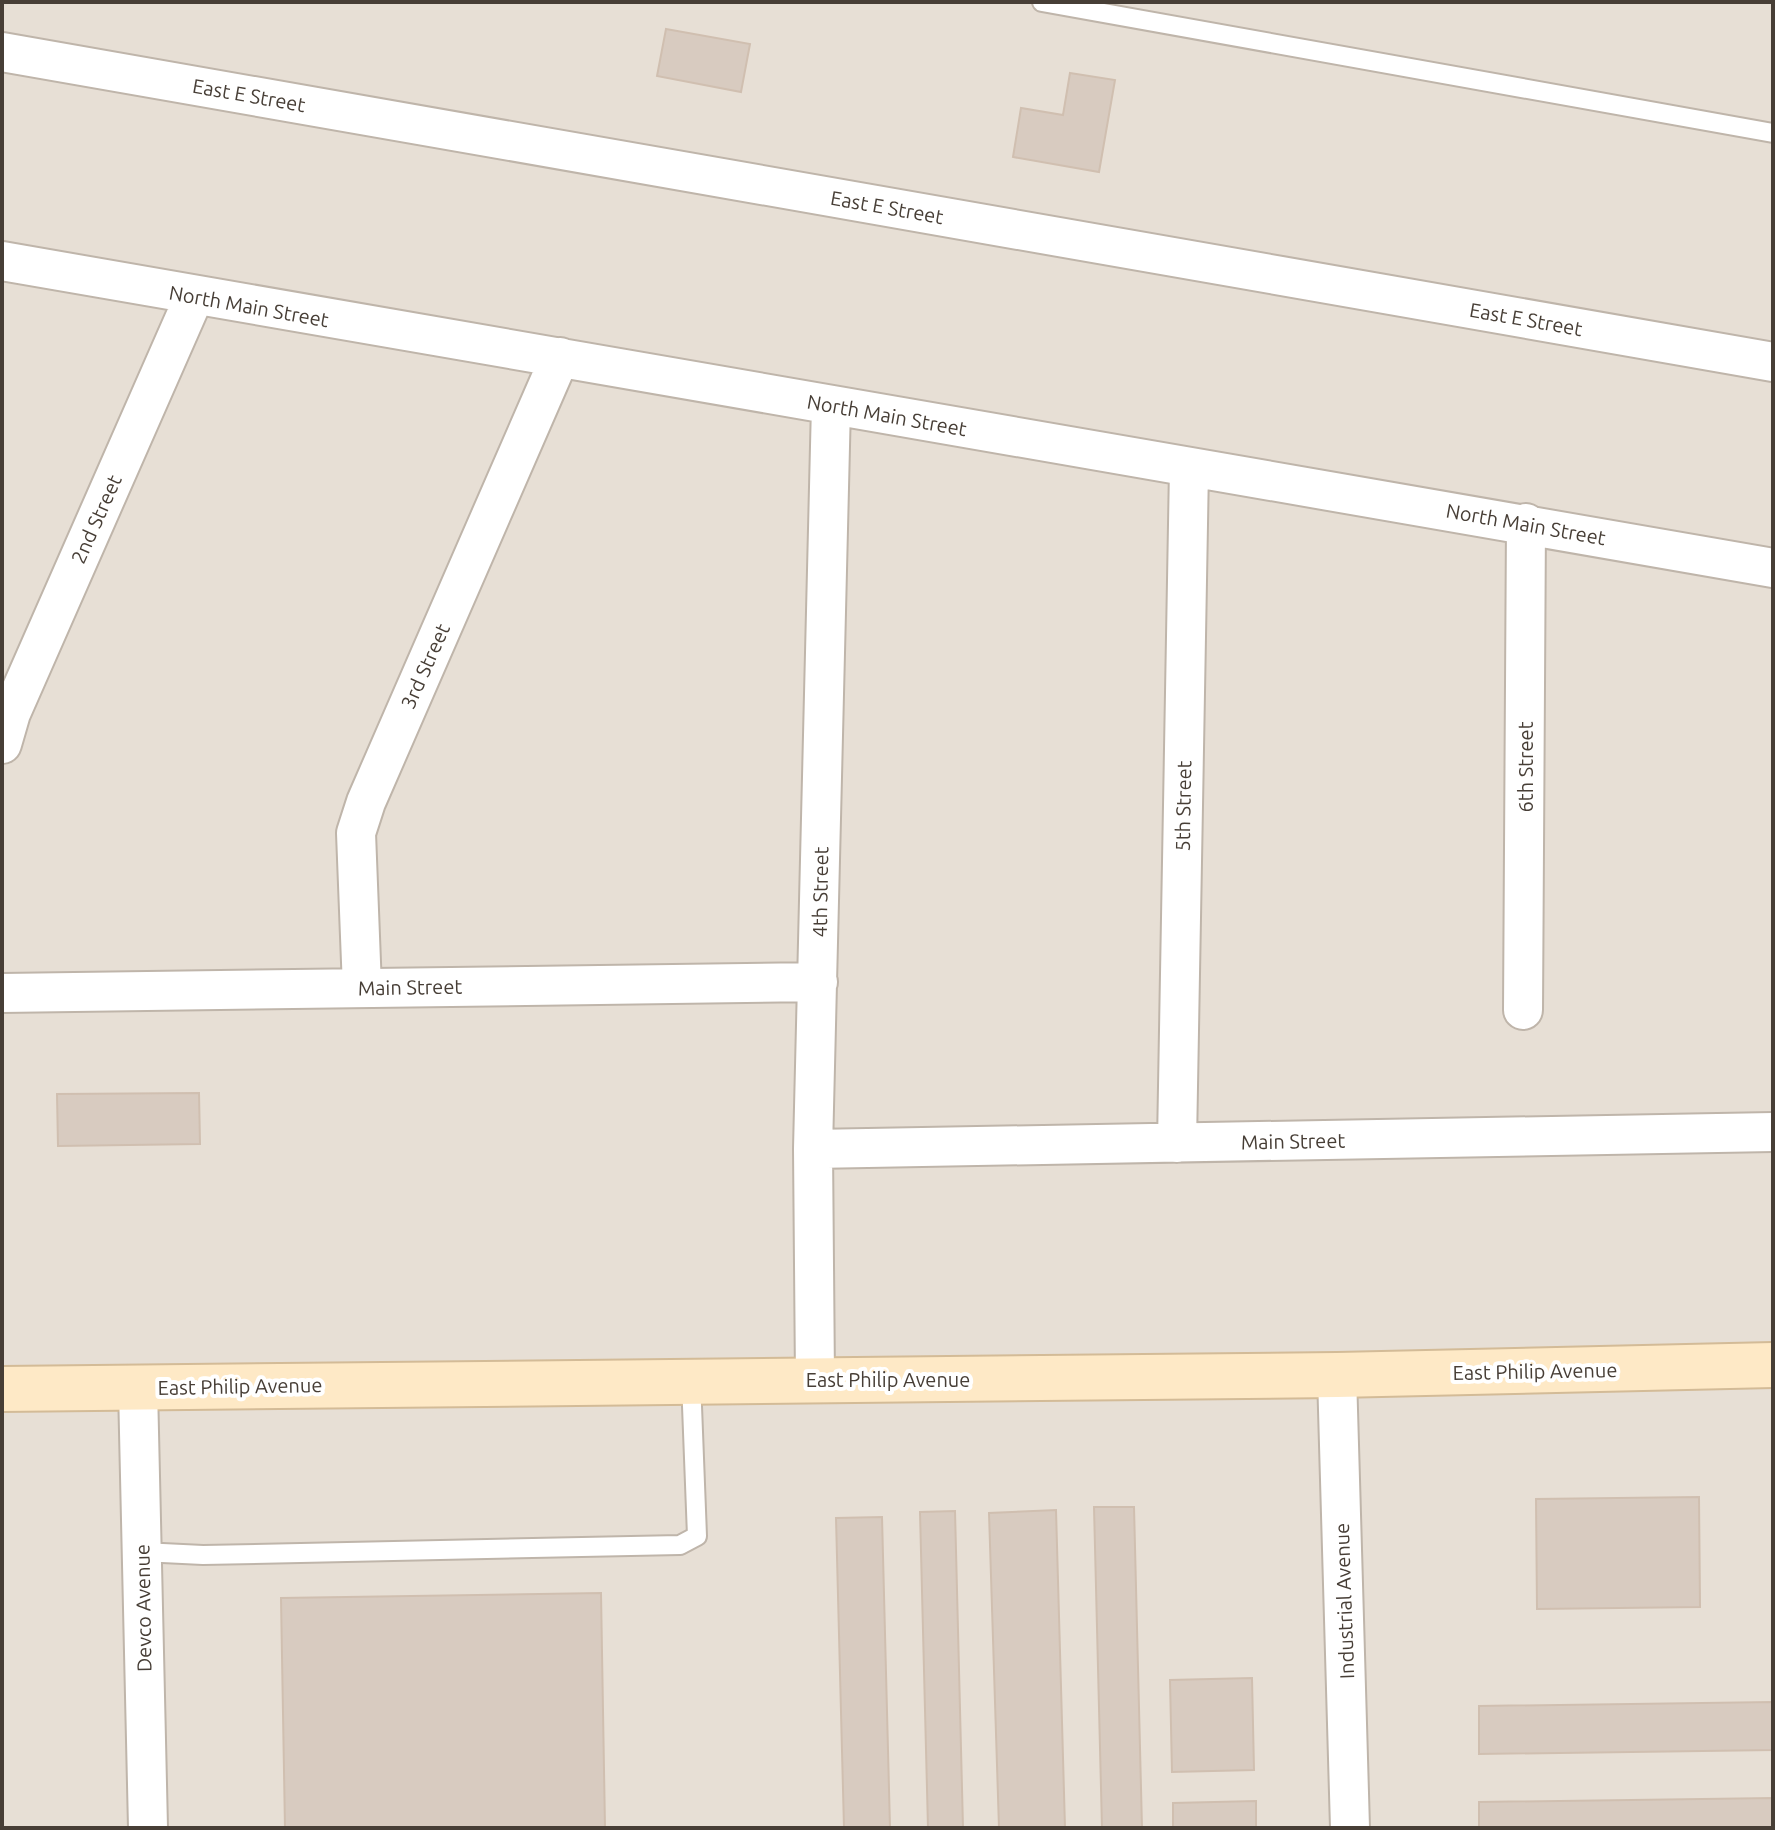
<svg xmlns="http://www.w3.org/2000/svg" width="1775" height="1830" viewBox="0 0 1775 1830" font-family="Ubuntu,sans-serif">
	<rect width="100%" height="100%" fill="#f3eee7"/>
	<path fill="#e7dfd5" d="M 2,2 L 1773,2 L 1773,1828 L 2,1828 Z"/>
	<path fill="#d8cbc0" stroke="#d0bfb0" stroke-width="2" d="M 666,29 L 750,44 L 741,92 L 657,76 Z
		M 1070,73 L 1115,80 L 1099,172 L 1013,157 L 1021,108 L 1063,115 Z
		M 199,1093 L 200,1144 L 58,1146 L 57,1094 Z
		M 1699,1497 L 1700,1607 L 1537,1609 L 1536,1499 Z
		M 1094,1507 L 1134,1507 L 1142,1828 L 1102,1828 Z
		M 1056,1510 L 1065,1828 L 999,1828 L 989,1513 Z
		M 955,1511 L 963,1828 L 928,1828 L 920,1512 Z
		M 882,1517 L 890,1828 L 844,1828 L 836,1518 Z
		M 601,1593 L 605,1828 L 285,1828 L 281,1598 Z
		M 1252,1678 L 1254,1770 L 1172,1772 L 1170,1680 Z
		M 1773,1702 L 1773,1750 L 1479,1754 L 1479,1706 Z
		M 1773,1798 L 1773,1828 L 1479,1828 L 1479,1802 Z
		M 1256,1801 L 1256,1828 L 1173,1828 L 1173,1803 Z"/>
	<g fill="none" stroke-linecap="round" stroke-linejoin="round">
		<g stroke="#bfb5aa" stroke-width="22">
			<path id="lane" d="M 1042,2 L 1773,133
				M 142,1552 L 203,1555 L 680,1545 L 697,1536 L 691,1380"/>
		</g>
		<g stroke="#bfb5aa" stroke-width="42">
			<path id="street" d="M 2,52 L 1773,362
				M 2,261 L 1773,568
				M 2,744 L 11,713 L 194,297
				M 362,988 L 356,833 L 366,802 L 560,357
				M 2,993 L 818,982
				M 1523,1010 L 1526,523
				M 1177,1143 L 1189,468
				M 813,1149 L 1773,1132
				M 1337,1375 L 1350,1828
				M 815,1379 L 813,1149 L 831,405
				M 138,1388 L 148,1828"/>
		</g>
		<g stroke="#d3bb97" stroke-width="48">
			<path id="secondary" d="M 2,1389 L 1337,1375 L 1773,1365"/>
		</g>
		<use href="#lane" stroke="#fff" stroke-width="18"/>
		<use href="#street" stroke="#fff" stroke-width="38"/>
		<use href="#secondary" stroke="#fee9c6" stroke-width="44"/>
	</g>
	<g text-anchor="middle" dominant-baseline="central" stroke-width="8" stroke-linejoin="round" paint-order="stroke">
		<g font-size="20" fill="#473e36" stroke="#fff">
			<text transform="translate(249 95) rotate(10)">East E Street</text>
			<text transform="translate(887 207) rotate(10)">East E Street</text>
			<text transform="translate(249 306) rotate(10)">North Main Street</text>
			<text transform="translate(1526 319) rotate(10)">East E Street</text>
			<text transform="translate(887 415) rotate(10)">North Main Street</text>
			<text transform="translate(96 519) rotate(-66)">2nd Street</text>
			<text transform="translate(1526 524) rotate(10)">North Main Street</text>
			<text transform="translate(425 666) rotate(-66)">3rd Street</text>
			<text transform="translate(1525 767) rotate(-90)">6th Street</text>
			<text transform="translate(1183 806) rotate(-89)">5th Street</text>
			<text transform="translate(820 892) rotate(-89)">4th Street</text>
			<text transform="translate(410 987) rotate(-1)">Main Street</text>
			<text transform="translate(1293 1141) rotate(-1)">Main Street</text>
			<text transform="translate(1535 1371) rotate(-1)">East Philip Avenue</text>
			<text x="888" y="1379">East Philip Avenue</text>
			<text transform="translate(240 1386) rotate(-1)">East Philip Avenue</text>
			<text transform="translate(1344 1601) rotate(-92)">Industrial Avenue</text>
			<text transform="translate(143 1608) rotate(-91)">Devco Avenue</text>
		</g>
	</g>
	<rect width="1775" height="1830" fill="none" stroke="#473e36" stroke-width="8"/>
</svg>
